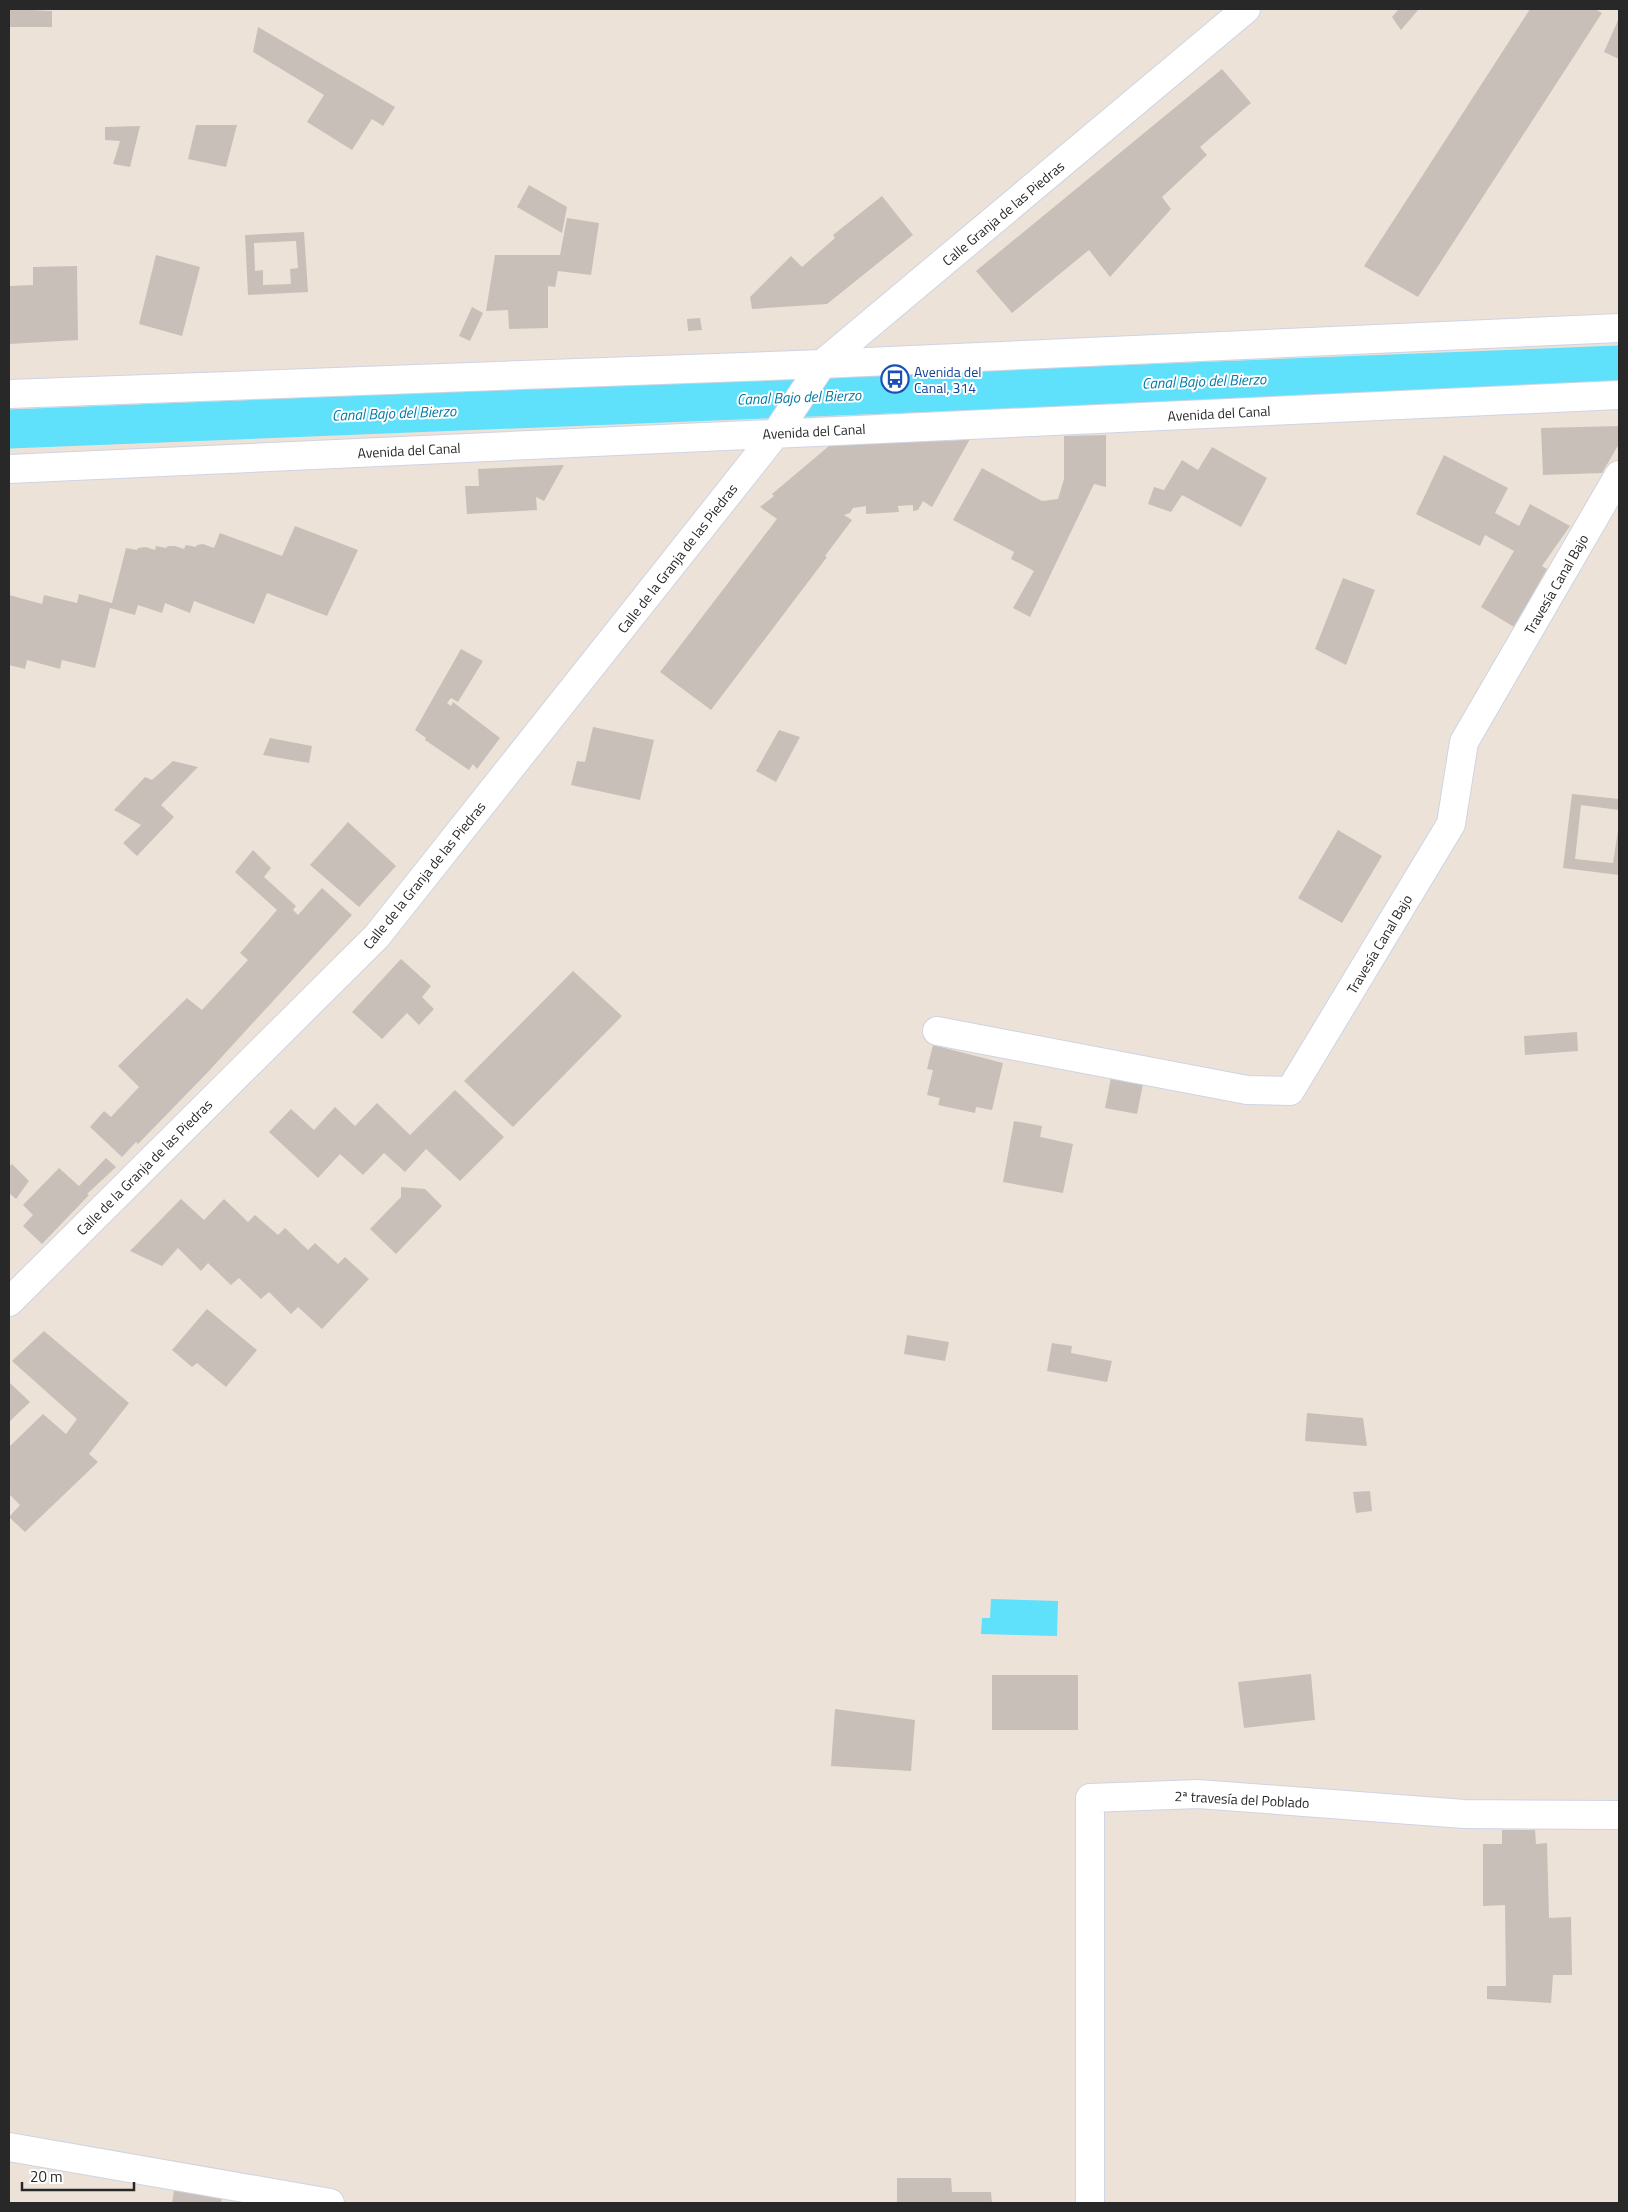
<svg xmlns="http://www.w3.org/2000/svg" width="1628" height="2212" viewBox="0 0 1628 2212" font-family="'Titillium Web',sans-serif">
	<rect width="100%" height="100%" fill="#ede2d8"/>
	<path fill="#5fe0fb" d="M 991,1599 L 1058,1601 L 1057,1636 L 981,1634 L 982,1618 L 990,1618 Z"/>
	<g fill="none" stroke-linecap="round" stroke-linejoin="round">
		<path stroke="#5fe0fb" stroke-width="39" d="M 9,429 L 1619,365"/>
	</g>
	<path fill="#c8bfb8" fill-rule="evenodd" d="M 9,9 L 52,11 L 52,27 L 9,27 Z
		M 1399,9 L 1419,9 L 1401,30 L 1392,17 Z
		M 1530,9 L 1595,9 L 1602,13 L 1418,297 L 1364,266 Z
		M 1619,18 L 1619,59 L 1604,52 Z
		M 258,27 L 395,107 L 383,126 L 372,119 L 352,150 L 307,122 L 324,95 L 253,52 Z
		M 1222,69 L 1251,103 L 1200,147 L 1207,155 L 1162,197 L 1171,209 L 1110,277 L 1089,250 L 1012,313 L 976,271 Z
		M 196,125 L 237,125 L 226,167 L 188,159 Z
		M 140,126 L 130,167 L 113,164 L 120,141 L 105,140 L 105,127 Z
		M 529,185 L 567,207 L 562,233 L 517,207 Z
		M 882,196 L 913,235 L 827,304 L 752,309 L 750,297 L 791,256 L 802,267 L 835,238 L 833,235 Z
		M 567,218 L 599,223 L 591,275 L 558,271 L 555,287 L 548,286 L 548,328 L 509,329 L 508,310 L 486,311 L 495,255 L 560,255 Z
		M 304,232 L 308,292 L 248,295 L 245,235 ZM 296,241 L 298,268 L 290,269 L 291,284 L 263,285 L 263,270 L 255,271 L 254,243 Z
		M 156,255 L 200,267 L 182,336 L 139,324 Z
		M 77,266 L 78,340 L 9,344 L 10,286 L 33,285 L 33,267 Z
		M 472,307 L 483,313 L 470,341 L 459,336 Z
		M 700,318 L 702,330 L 688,331 L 687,319 Z
		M 1619,426 L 1619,444 L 1602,473 L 1543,475 L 1541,428 Z
		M 1106,435 L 1106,487 L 1094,484 L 1030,617 L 1013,608 L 1034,571 L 1011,559 L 1014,552 L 953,520 L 982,468 L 1042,501 L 1058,499 L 1064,479 L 1064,436 Z
		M 948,438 L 948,441 L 970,439 L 932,507 L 923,501 L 918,510 L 913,511 L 913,505 L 898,506 L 899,512 L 866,514 L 866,506 L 853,508 L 850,513 L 844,515 L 852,520 L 825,556 L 827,557 L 711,710 L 660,672 L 777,519 L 760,507 L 774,496 L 772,494 L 829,446 Z
		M 1212,447 L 1267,478 L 1241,527 L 1182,495 L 1171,512 L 1148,504 L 1154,487 L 1164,490 L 1182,460 L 1198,470 Z
		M 1444,455 L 1508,488 L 1495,513 L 1519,526 L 1530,504 L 1570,526 L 1542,566 L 1547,569 L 1514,627 L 1481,607 L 1514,551 L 1485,535 L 1480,546 L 1416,514 Z
		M 564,465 L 544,501 L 536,497 L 537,510 L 467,514 L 465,486 L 479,486 L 478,469 Z
		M 295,526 L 358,550 L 327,616 L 267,593 L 254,624 L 194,601 L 190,613 L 165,603 L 162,613 L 138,605 L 135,615 L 110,608 L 95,668 L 62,660 L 60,669 L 27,660 L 25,669 L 9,665 L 9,595 L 42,604 L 44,595 L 77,603 L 79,594 L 112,603 L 126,548 L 137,550 L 138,548 L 146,547 L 155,550 L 156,546 L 166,548 L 168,546 L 175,546 L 184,549 L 186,545 L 196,547 L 197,545 L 203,544 L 214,548 L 220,533 L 282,556 Z
		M 1343,578 L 1375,590 L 1346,665 L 1315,649 Z
		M 461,649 L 483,661 L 458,702 L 451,698 L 447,703 L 451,706 L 453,702 L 500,738 L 477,769 L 473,764 L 469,770 L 425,740 L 426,738 L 415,730 Z
		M 593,727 L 654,740 L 640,800 L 571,785 L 577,761 L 585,762 Z
		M 779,730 L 800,737 L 776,782 L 756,771 Z
		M 270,738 L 312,746 L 309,763 L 263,755 Z
		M 173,761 L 198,767 L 161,805 L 174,817 L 137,856 L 123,843 L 141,825 L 114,810 L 145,777 L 152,780 Z
		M 1572,794 L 1619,799 L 1619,810 L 1581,805 L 1575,859 L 1613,863 L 1619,824 L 1619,875 L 1563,868 Z
		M 348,822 L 396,866 L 359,907 L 310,865 Z
		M 1338,830 L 1382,856 L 1342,923 L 1298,898 Z
		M 253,850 L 271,868 L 264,877 L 296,906 L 293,910 L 298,915 L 322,888 L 352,915 L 207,1073 L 138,1144 L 136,1142 L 122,1157 L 90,1127 L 104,1111 L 111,1117 L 139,1087 L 118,1066 L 187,998 L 202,1010 L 248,960 L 240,953 L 277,910 L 235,872 Z
		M 401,959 L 431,986 L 422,997 L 434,1009 L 419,1025 L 407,1013 L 382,1039 L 352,1012 Z
		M 573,971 L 622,1016 L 513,1127 L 464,1081 Z
		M 1577,1032 L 1578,1051 L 1525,1055 L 1524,1036 Z
		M 933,1045 L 1003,1063 L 992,1110 L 976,1107 L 975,1113 L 938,1105 L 940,1098 L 927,1095 L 933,1070 L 927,1069 Z
		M 1112,1073 L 1144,1079 L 1137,1114 L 1105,1108 Z
		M 455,1090 L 504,1137 L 460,1181 L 426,1149 L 405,1172 L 384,1153 L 363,1175 L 340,1154 L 318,1178 L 269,1132 L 291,1109 L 314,1130 L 335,1107 L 355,1126 L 377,1103 L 410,1135 Z
		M 1014,1121 L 1042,1126 L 1040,1137 L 1073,1144 L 1063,1193 L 1003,1182 Z
		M 106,1158 L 116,1167 L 87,1194 L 89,1195 L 42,1244 L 23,1226 L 33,1215 L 23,1205 L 59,1168 L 79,1186 Z
		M 12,1164 L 29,1181 L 16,1199 L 9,1193 L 9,1167 Z
		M 401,1187 L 425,1189 L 442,1206 L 396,1254 L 370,1229 L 401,1197 Z
		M 181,1199 L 204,1220 L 224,1199 L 248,1222 L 255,1215 L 278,1235 L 285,1228 L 308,1250 L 315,1243 L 338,1264 L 345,1257 L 369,1279 L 322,1329 L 298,1307 L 291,1314 L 269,1292 L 261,1299 L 239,1278 L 231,1285 L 208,1263 L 201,1271 L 178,1248 L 162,1266 L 130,1251 Z
		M 207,1309 L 257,1350 L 226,1387 L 197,1363 L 192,1367 L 172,1350 Z
		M 44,1331 L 129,1403 L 89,1454 L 98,1462 L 25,1532 L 9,1517 L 20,1505 L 9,1494 L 9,1447 L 43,1414 L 66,1434 L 77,1419 L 12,1361 Z
		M 907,1335 L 949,1342 L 945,1361 L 904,1354 Z
		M 1052,1343 L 1072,1346 L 1071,1353 L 1112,1361 L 1107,1382 L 1047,1371 Z
		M 9,1382 L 30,1402 L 9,1422 Z
		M 1307,1413 L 1363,1418 L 1367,1446 L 1305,1441 Z
		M 1370,1491 L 1372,1511 L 1356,1513 L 1353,1492 Z
		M 1311,1674 L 1315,1720 L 1244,1728 L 1238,1682 Z
		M 992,1675 L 1078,1675 L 1078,1730 L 992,1730 Z
		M 835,1709 L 915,1720 L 911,1771 L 831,1766 Z
		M 1502,1830 L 1535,1830 L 1536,1844 L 1547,1843 L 1549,1918 L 1571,1917 L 1572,1975 L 1553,1975 L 1551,2003 L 1487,1999 L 1487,1986 L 1506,1986 L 1505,1905 L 1483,1906 L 1483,1844 L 1502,1844 Z
		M 176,2178 L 224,2187 L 221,2203 L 172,2203 Z
		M 897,2178 L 951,2178 L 952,2192 L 991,2192 L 992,2203 L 897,2203 Z"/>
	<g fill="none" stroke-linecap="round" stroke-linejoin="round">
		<g stroke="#cdd4e3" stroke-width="30">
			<path id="minor" d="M 9,469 L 1619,395
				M 937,1031 L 1247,1090 L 1290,1091 L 1451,824 L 1464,742 L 1619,475
				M 9,1302 L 377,936 L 777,432 L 822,364 L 1246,9
				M 9,2147 L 330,2203
				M 1090,2203 L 1090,1798 L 1198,1794 L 1464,1814 L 1619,1815"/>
		</g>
		<g stroke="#cdd4e3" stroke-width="30">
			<path id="tertiary" d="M 9,394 L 822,364 L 1619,328"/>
		</g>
		<use href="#minor" stroke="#fff" stroke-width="28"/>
		<use href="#tertiary" stroke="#fff" stroke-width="28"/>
	</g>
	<defs>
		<g id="bus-ring" transform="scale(1.4375)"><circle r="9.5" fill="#fff" stroke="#1a4fb4" stroke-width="1.5"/><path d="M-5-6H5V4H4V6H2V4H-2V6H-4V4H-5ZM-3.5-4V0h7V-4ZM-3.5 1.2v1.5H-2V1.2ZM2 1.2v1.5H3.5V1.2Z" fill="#1a4fb4"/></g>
	</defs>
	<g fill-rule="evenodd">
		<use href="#bus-ring" x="895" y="379"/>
	</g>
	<g text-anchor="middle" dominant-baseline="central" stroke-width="4" stroke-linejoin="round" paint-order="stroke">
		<g font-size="14" fill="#282828" stroke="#fff">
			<text transform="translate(1003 213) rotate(-40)">Calle Granja de las Piedras</text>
			<text transform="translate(1219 413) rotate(-3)">Avenida del Canal</text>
			<text transform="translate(814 431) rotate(-3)">Avenida del Canal</text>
			<text transform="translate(409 450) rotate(-3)">Avenida del Canal</text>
			<text transform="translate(677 558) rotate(-52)">Calle de la Granja de las Piedras</text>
			<text transform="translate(1556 584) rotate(-60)">Travesía Canal Bajo</text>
			<text transform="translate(424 875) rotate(-51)">Calle de la Granja de las Piedras</text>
			<text transform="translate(1379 944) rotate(-59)">Travesía Canal Bajo</text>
			<text transform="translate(144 1167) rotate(-45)">Calle de la Granja de las Piedras</text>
			<text transform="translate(1242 1799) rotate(3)">2ª travesía del Poblado</text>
		</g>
		<g font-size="14" fill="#164399" stroke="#fff" text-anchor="start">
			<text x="914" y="371">Avenida del<tspan x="914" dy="16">Canal, 314</tspan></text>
		</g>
		<g font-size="15" font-style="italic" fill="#007ba5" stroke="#fff">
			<text transform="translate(1204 381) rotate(-2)">Canal Bajo del Bierzo</text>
			<text transform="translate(799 397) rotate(-2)">Canal Bajo del Bierzo</text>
			<text transform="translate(394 413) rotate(-2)">Canal Bajo del Bierzo</text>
		</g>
	</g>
	<rect width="1628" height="2212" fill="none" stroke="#282828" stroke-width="20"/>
	<path d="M22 2182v8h112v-8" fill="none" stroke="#282828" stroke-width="2.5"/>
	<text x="30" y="2182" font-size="15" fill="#282828" stroke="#ffffff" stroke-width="4" paint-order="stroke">20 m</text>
</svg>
